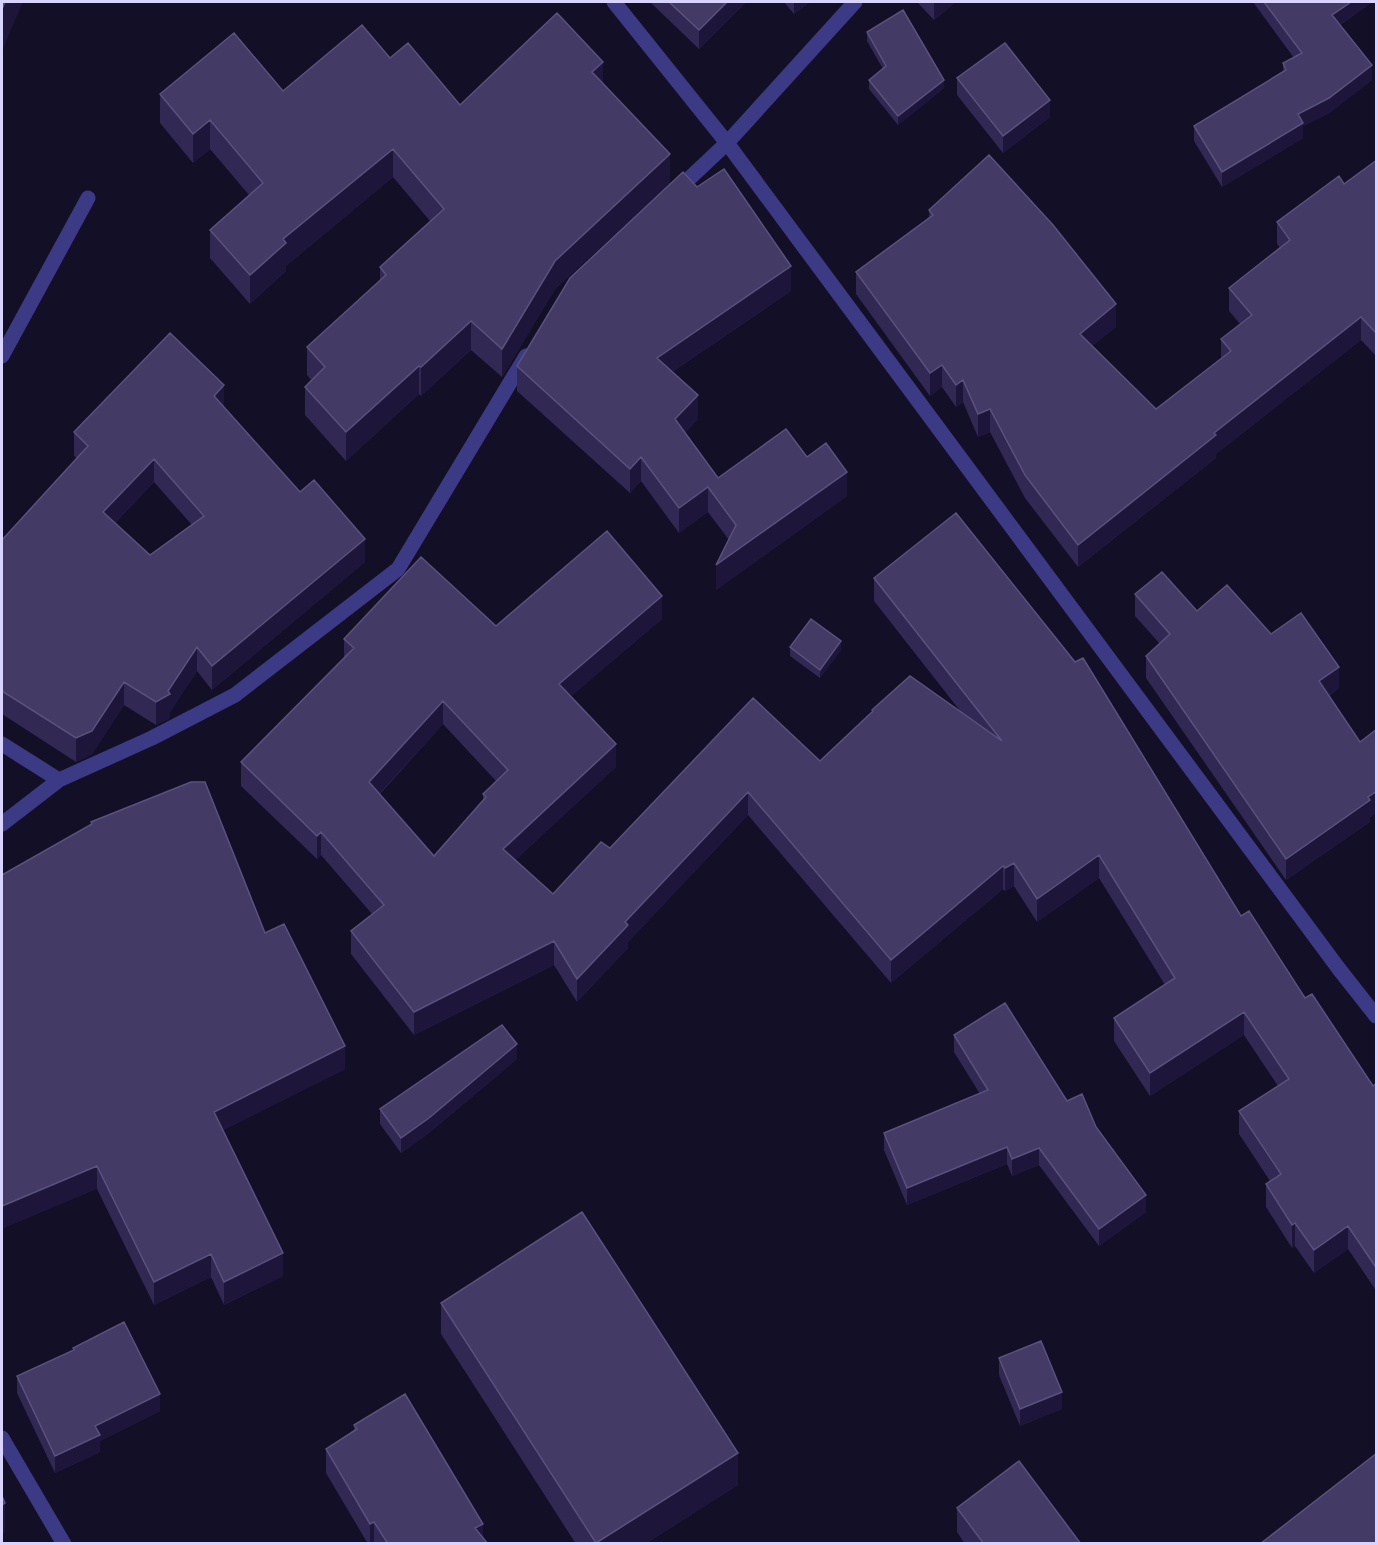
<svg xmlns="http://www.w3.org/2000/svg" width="1378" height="1545" viewBox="0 0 1378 1545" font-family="Mulish,sans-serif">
	<rect width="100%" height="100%" fill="#130f26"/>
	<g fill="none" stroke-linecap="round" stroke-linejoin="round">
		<path stroke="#3d3a85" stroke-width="15" d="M 614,2 L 727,143
			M 2,356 L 88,198"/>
		<path stroke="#3d3a85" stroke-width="15" d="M 727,143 L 1339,969 L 1376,1016
			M 676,191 L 727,143 L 855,2
			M 2,744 L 59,780 L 152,738 L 235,695 L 398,569 L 526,356
			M 2,824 L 59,780
			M 2,1438 L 64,1544"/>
	</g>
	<path fill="#312854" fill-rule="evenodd" d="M 650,2 L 746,2 L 699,49 Z
		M 784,2 L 810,2 L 794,14 Z
		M 917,2 L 956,2 L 934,20 Z
		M 1253,2 L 1372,2 L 1340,25 L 1372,80 L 1329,113 L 1303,126 L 1303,138 L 1222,187 L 1194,141 L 1194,126 L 1283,72 L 1283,63 L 1294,58 Z
		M 867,32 L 944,88 L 898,125 L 869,89 L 869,80 L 883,69 L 867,41 Z
		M 390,58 L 460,105 L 603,84 L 670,183 L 555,289 L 502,377 L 471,350 L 421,396 L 419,394 L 346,461 L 305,415 L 305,387 L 311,380 L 307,375 L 307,347 L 380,281 L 380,267 L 430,221 L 393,177 L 286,266 L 286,271 L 250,304 L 210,258 L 210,230 L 249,195 L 210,149 L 193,163 L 160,123 L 160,94 L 283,91 Z
		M 957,78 L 1050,117 L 1003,153 L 957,95 Z
		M 1377,160 L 1377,357 L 1361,340 L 1216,454 L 1216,458 L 1078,567 L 1025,498 L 990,432 L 978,437 L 963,402 L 956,407 L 942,387 L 930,396 L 856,294 L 856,272 L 929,219 L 929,210 L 1116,327 L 1092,346 L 1156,409 L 1221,358 L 1221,339 L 1240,324 L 1229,311 L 1229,288 L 1280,248 L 1277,244 L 1277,222 L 1344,184 Z
		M 791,291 L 672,372 L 698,419 L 685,433 L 718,478 L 807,457 L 847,496 L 716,590 L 729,540 L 708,512 L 679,533 L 641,481 L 630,493 L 517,391 L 517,366 Z
		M 224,408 L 300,492 L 365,562 L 212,690 L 197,671 L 170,712 L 170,718 L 156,725 L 124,705 L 92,754 L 76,762 L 2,714 L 2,540 L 77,458 L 74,456 L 74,432 ZM 154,482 L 192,525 L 150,555 L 115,523 Z
		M 874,578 L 1241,916 L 1373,1086 L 1377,1083 L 1377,1292 L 1348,1249 L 1314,1273 L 1295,1246 L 1292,1248 L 1266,1207 L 1266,1184 L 1270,1181 L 1239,1134 L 1239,1111 L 1278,1086 L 1244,1035 L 1150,1096 L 1114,1041 L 1114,1018 L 1165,985 L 1099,878 L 1037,922 L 1014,886 L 1005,891 L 1003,889 L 891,983 L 748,815 L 628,942 L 628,948 L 577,1002 L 554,965 L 414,1035 L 351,954 L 351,931 L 372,914 L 321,855 L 317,859 L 241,786 L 241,762 L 344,657 L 344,639 L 496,626 L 662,619 L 571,696 L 616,767 L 515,860 L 553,894 L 610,848 L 820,761 L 872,713 L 872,710 L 961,712 L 874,601 ZM 443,724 L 496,781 L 483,794 L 483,801 L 434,856 L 380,794 Z
		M 1135,594 L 1197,611 L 1271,634 L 1339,688 L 1329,696 L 1360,742 L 1377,729 L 1377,813 L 1370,817 L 1370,822 L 1286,880 L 1146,678 L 1146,656 L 1160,644 L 1135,616 Z
		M 790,647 L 841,650 L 820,678 L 790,656 Z
		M 91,822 L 265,933 L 345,1069 L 223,1130 L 283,1276 L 224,1305 L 211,1277 L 154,1305 L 97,1189 Z
		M 954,1035 L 1067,1101 L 1096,1127 L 1146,1212 L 1099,1246 L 1039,1165 L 1012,1176 L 1007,1164 L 907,1205 L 884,1150 L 884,1133 L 980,1094 L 954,1052 Z
		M 517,1059 L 429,1133 L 401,1153 L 380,1124 L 380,1109 Z
		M 441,1303 L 738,1485 L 645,1544 L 576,1544 L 441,1334 Z
		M 73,1348 L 160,1411 L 100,1441 L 100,1452 L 55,1473 L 17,1393 L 17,1376 L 73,1350 Z
		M 999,1358 L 1062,1409 L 1020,1426 L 999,1375 Z
		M 354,1425 L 483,1537 L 488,1544 L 368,1544 L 326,1473 L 326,1449 L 354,1430 Z
		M 957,1508 L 1081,1544 L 965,1544 L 957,1532 Z"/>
	<path fill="#1d163a" d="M 5,2 L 22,2 L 22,4 L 2,51 L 2,9 Z
		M 727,2 L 746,2 L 699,49 L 699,30 Z
		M 794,2 L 810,2 L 794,14 Z
		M 934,2 L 956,2 L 934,20 Z
		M 1351,2 L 1372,2 L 1332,30 L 1332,15 Z
		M 603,62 L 603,90 L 592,72 Z
		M 1372,65 L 1372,80 L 1329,113 L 1303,126 L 1303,138 L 1222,187 L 1222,172 L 1298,114 Z
		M 944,80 L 944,88 L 898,125 L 898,116 Z
		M 1050,100 L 1050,117 L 1003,153 L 1003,136 Z
		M 210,120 L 210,149 L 193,163 L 193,134 Z
		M 393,149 L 393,177 L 286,266 L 286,271 L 250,304 L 250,275 L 283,239 Z
		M 670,154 L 670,183 L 555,289 L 502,377 L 502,349 L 555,261 Z
		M 791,266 L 791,291 L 657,382 L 657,358 Z
		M 1116,304 L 1116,327 L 1080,356 L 1080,334 Z
		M 1361,317 L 1361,340 L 1216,454 L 1216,458 L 1078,567 L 1078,545 L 1214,433 Z
		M 471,321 L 471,350 L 421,396 L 421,367 Z
		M 942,365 L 942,387 L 930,396 L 930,373 Z
		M 419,366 L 419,394 L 346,461 L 346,432 Z
		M 963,380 L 963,402 L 956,407 L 956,385 Z
		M 224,385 L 224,408 L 214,396 Z
		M 698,395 L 698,419 L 675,444 L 675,419 Z
		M 990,409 L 990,432 L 978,437 L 978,414 Z
		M 641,457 L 641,481 L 630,493 L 630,469 Z
		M 154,459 L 154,482 L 103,535 L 103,512 Z
		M 847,472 L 847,496 L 716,590 L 716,565 Z
		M 708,487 L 708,512 L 679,533 L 679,508 Z
		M 365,539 L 365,562 L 212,690 L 212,666 Z
		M 662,596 L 662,619 L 559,707 L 559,684 Z
		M 841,641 L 841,650 L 820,678 L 820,670 Z
		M 197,647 L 197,671 L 170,712 L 170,718 L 156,725 L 156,702 L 168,691 Z
		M 1339,667 L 1339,688 L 1319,703 L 1319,681 Z
		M 124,682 L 124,705 L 92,754 L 76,762 L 76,738 Z
		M 443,701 L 443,724 L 369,805 L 369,782 Z
		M 616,744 L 616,767 L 503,872 L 503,849 Z
		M 1377,791 L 1377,813 L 1370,817 L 1370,822 L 1286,880 L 1286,859 Z
		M 748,792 L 748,815 L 628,942 L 628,948 L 577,1002 L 577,979 L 625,922 Z
		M 321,832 L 321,855 L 317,859 L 317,836 Z
		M 1099,855 L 1099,878 L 1037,922 L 1037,899 Z
		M 1014,863 L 1014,886 L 1005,891 L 1005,868 Z
		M 1003,866 L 1003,889 L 891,983 L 891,960 Z
		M 554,941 L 554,965 L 414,1035 L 414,1012 Z
		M 1244,1012 L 1244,1035 L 1150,1096 L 1150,1073 Z
		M 517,1044 L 517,1059 L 429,1133 L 401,1153 L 401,1138 Z
		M 345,1046 L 345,1069 L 214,1135 L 214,1112 Z
		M 1007,1147 L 1007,1164 L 907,1205 L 907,1188 Z
		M 1039,1148 L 1039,1165 L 1012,1176 L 1012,1159 Z
		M 97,1166 L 97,1189 L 2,1229 L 2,1206 Z
		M 1146,1195 L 1146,1212 L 1099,1246 L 1099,1229 Z
		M 1295,1223 L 1295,1246 L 1292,1248 L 1292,1225 Z
		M 1348,1226 L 1348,1249 L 1314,1273 L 1314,1250 Z
		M 283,1253 L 283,1276 L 224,1305 L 224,1282 Z
		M 211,1254 L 211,1277 L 154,1305 L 154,1282 Z
		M 1062,1392 L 1062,1409 L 1020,1426 L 1020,1409 Z
		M 160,1394 L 160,1411 L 100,1441 L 100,1452 L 55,1473 L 55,1456 L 95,1426 Z
		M 738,1453 L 738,1485 L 645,1544 L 596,1544 Z
		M 5,1503 L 5,1532 L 2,1534 L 2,1505 Z
		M 374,1522 L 374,1544 L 370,1544 L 370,1524 Z
		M 483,1524 L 483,1544 L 475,1528 Z"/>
	<path fill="#433a66" stroke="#5a527e" stroke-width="1.5" fill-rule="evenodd" d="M 2,2 L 5,2 L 2,9 Z
		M 669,2 L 727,2 L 699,30 Z
		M 1264,2 L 1351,2 L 1332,15 L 1372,65 L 1329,98 L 1298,114 L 1303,123 L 1222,172 L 1194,126 L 1286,70 L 1283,63 L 1302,53 Z
		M 903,10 L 944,80 L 898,116 L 869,80 L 886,66 L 867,32 Z
		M 557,13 L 603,62 L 592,72 L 670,154 L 555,261 L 502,349 L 471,321 L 421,367 L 419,366 L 346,432 L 305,387 L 325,367 L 307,347 L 386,275 L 380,267 L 444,209 L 393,149 L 283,239 L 286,243 L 250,275 L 210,230 L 263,183 L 210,120 L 193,134 L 160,94 L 234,33 L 283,91 L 362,25 L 390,58 L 408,43 L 460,105 Z
		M 1005,43 L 1050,100 L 1003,136 L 957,78 Z
		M 989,155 L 1053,225 L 1116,304 L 1080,334 L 1156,409 L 1231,351 L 1221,339 L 1252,315 L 1229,288 L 1290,240 L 1277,222 L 1339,176 L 1344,184 L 1377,160 L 1377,334 L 1361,317 L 1214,433 L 1216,435 L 1078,545 L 1025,475 L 990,409 L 978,414 L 963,380 L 956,385 L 942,365 L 930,373 L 856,272 L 933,215 L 929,210 Z
		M 724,169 L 791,266 L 657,358 L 698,395 L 675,419 L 718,478 L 786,429 L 807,457 L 826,443 L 847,472 L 716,565 L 736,525 L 708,487 L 679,508 L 641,457 L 630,469 L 517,366 L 570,278 L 683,172 L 697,187 Z
		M 170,333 L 224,385 L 214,396 L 300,492 L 314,480 L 365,539 L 212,666 L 197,647 L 168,691 L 170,694 L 156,702 L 124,682 L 92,731 L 76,738 L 2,691 L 2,540 L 88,446 L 74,432 ZM 154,459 L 204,516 L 150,555 L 103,512 Z
		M 956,513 L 1075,662 L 1083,658 L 1241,916 L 1249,911 L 1305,998 L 1312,994 L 1373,1086 L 1377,1083 L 1377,1269 L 1348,1226 L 1314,1250 L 1295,1223 L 1292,1225 L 1266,1184 L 1281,1174 L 1239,1111 L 1289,1079 L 1244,1012 L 1150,1073 L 1114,1018 L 1175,978 L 1099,855 L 1037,899 L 1014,863 L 1005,868 L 1003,866 L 891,960 L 748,792 L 625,922 L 628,925 L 577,979 L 554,941 L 414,1012 L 351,931 L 384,905 L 321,832 L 317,836 L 241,762 L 354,648 L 344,639 L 421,557 L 496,626 L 607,531 L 662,596 L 559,684 L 616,744 L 503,849 L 553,894 L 601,842 L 610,848 L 753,698 L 820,761 L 873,711 L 872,710 L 910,676 L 1002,741 L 874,578 ZM 443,701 L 508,770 L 483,794 L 486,797 L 434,856 L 369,782 Z
		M 1162,572 L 1197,611 L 1227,585 L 1271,634 L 1301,613 L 1339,667 L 1319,681 L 1360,742 L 1377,729 L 1377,791 L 1368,797 L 1370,800 L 1286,859 L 1146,656 L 1170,634 L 1135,594 Z
		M 811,619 L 841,641 L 820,670 L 790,647 Z
		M 191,782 L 205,782 L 265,933 L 284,924 L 345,1046 L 214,1112 L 283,1253 L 224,1282 L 211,1254 L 154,1282 L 97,1166 L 2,1206 L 2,875 L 92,824 L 91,822 Z
		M 1005,1003 L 1067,1101 L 1082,1094 L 1096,1127 L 1146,1195 L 1099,1229 L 1039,1148 L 1012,1159 L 1007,1147 L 907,1188 L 884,1133 L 988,1090 L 954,1035 Z
		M 502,1025 L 517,1044 L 429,1118 L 401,1138 L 380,1109 Z
		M 582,1212 L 738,1453 L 596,1543 L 441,1303 Z
		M 124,1322 L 160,1394 L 95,1426 L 100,1435 L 55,1456 L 17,1376 L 74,1350 L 73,1348 Z
		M 1041,1341 L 1062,1392 L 1020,1409 L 999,1358 Z
		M 405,1394 L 483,1524 L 475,1528 L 488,1544 L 388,1544 L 374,1522 L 370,1524 L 326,1449 L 357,1429 L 354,1425 Z
		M 1377,1453 L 1377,1544 L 1260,1544 Z
		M 1019,1461 L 1081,1544 L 984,1544 L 957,1508 Z
		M 2,1496 L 5,1503 L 2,1505 Z"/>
	<rect width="1378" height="1545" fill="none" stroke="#d9d4ff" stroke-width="6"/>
</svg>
